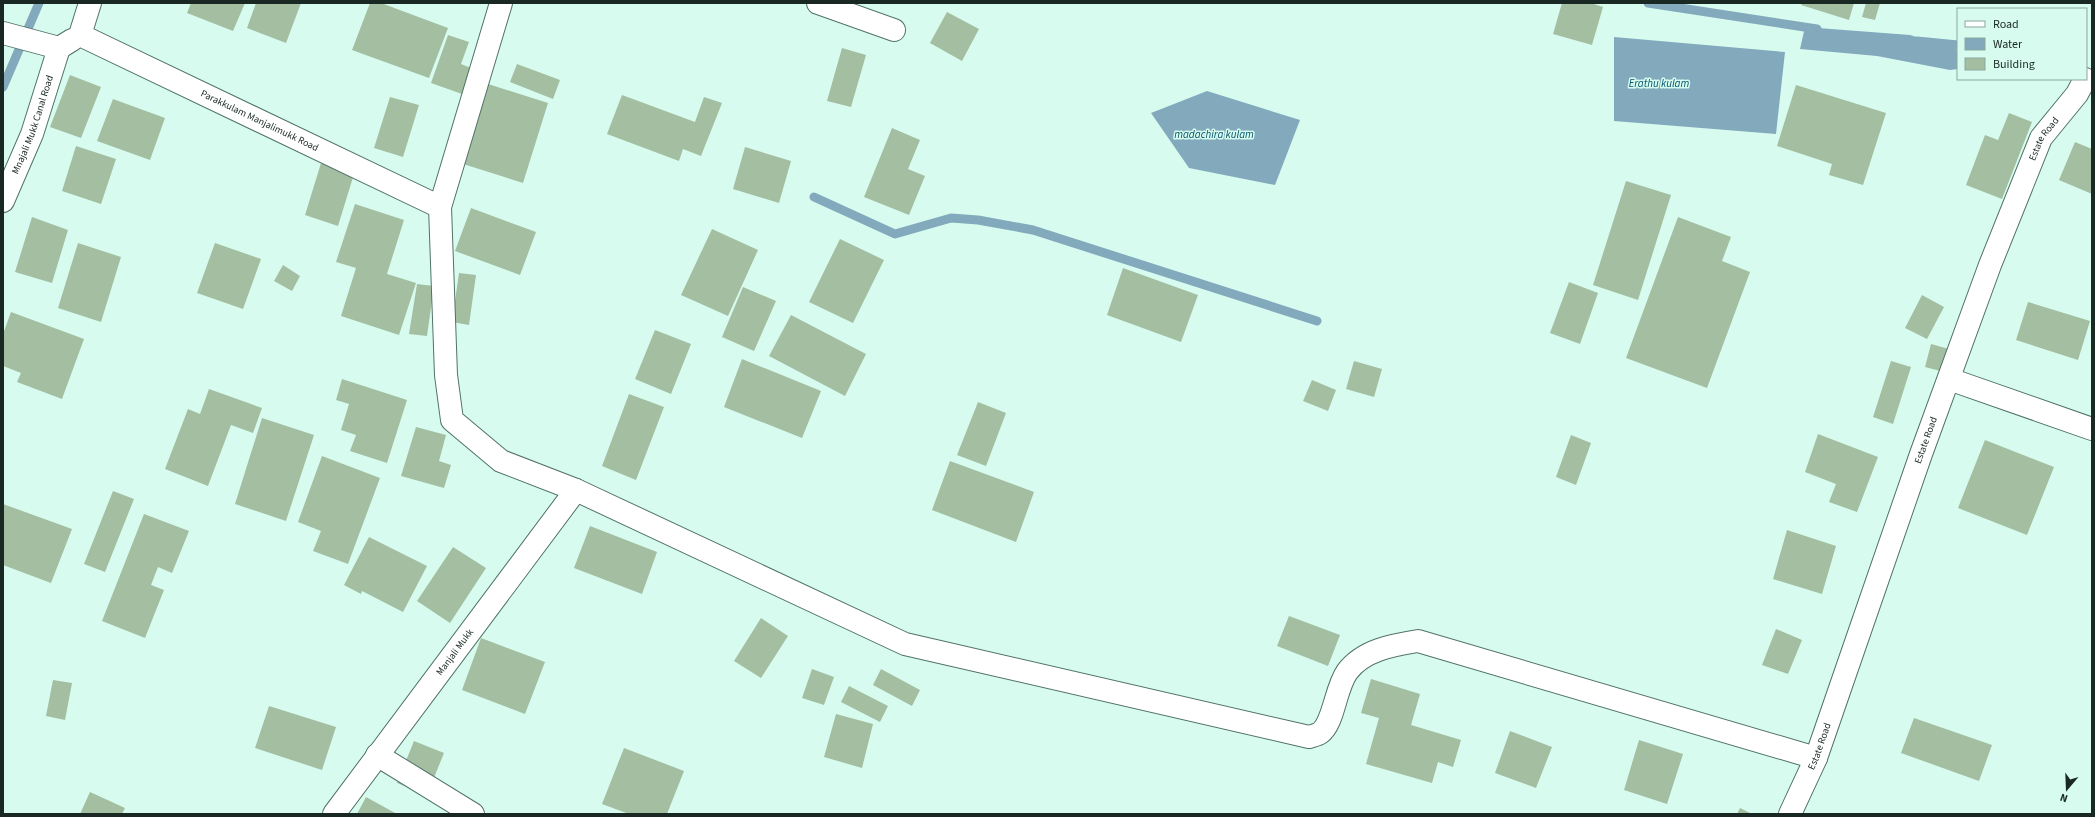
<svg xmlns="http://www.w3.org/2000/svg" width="2095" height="817" viewBox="0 0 2095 817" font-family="'Source Sans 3',sans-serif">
	<rect width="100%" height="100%" fill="#d7fcef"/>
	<path fill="#83a9bd" d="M 1805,27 L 1910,35 L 1958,50 L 1958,69 L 1950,70 L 1877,56 L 1800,49 Z
		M 1614,37 L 1785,52 L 1776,134 L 1614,121 Z
		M 1207,91 L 1300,120 L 1275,185 L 1189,168 L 1151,113 Z"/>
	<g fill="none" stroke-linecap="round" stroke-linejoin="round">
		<path stroke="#83a9bd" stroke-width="9" d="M 1648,3 L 1817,29
			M 1917,41 L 1958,45
			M 3,87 L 39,3
			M 814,197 L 895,234 L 951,218 L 978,220 L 1033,230 L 1317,321"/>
	</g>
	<path fill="#a3bea1" d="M 191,3 L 245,3 L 233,31 L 187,13 Z
		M 256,3 L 301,3 L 286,43 L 247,28 Z
		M 370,3 L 381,3 L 448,28 L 429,78 L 352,50 Z
		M 1562,3 L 1591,3 L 1603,7 L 1592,45 L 1553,34 Z
		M 1802,3 L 1854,3 L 1849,20 L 1801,5 Z
		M 1866,3 L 1880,3 L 1875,20 L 1862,17 Z
		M 947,12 L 979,29 L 962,61 L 930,43 Z
		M 448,35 L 469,42 L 461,64 L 471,68 L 462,94 L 431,83 Z
		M 842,48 L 866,55 L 851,107 L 827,101 Z
		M 517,64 L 560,80 L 553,99 L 510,82 Z
		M 70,75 L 101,87 L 81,138 L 50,127 Z
		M 485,83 L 548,103 L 523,183 L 460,163 Z
		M 1796,85 L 1886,113 L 1863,185 L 1829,175 L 1832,164 L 1777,146 Z
		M 622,95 L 695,122 L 704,97 L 722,103 L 701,156 L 683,149 L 679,161 L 607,134 Z
		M 390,97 L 419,105 L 403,157 L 374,148 Z
		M 113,99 L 165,118 L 150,160 L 97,141 Z
		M 2009,113 L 2032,122 L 2002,199 L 1966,185 L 1985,135 L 1998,140 Z
		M 892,128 L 920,140 L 908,169 L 925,176 L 909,215 L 864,197 Z
		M 2075,142 L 2092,149 L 2092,194 L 2059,180 Z
		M 76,146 L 116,159 L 101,204 L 62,191 Z
		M 745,147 L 791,161 L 779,203 L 733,189 Z
		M 321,163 L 354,174 L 338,226 L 305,215 Z
		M 1626,181 L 1671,195 L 1638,300 L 1593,285 Z
		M 355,204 L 404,220 L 387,274 L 416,283 L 399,335 L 341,316 L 356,268 L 336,262 Z
		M 471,208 L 536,232 L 520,275 L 455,251 Z
		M 32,217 L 68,230 L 52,283 L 15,272 Z
		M 1678,217 L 1731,237 L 1722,261 L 1750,272 L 1707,388 L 1626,358 Z
		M 712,229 L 758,250 L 728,316 L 681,295 Z
		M 840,239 L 884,260 L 853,323 L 809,302 Z
		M 78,243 L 121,257 L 101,322 L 58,308 Z
		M 215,243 L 261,259 L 243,309 L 197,293 Z
		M 283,265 L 300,276 L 292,291 L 274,281 Z
		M 1123,268 L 1198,295 L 1181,342 L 1107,315 Z
		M 459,273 L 476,275 L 469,325 L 452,322 Z
		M 1569,282 L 1598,293 L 1580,344 L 1550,333 Z
		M 417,284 L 434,286 L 427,336 L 409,334 Z
		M 743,287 L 776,301 L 754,351 L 722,337 Z
		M 1922,295 L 1944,307 L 1927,339 L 1905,328 Z
		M 2028,302 L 2090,321 L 2078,360 L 2016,340 Z
		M 11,312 L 84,339 L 62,399 L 17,382 L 21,373 L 3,366 L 3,334 Z
		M 791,315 L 866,354 L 845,396 L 769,356 Z
		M 655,330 L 691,344 L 671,394 L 635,379 Z
		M 1931,344 L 1949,349 L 1944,372 L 1925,367 Z
		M 742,359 L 821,391 L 802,438 L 724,407 Z
		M 1354,361 L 1382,369 L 1374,397 L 1346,389 Z
		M 1891,361 L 1911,367 L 1893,424 L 1873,417 Z
		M 342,379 L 407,400 L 387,463 L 350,451 L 356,435 L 341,430 L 349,404 L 336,400 Z
		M 1312,380 L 1336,390 L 1328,411 L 1303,401 Z
		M 209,389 L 262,408 L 253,433 L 231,425 L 208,486 L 165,469 L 188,409 L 200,414 Z
		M 629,394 L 664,407 L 636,480 L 602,466 Z
		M 978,402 L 1006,413 L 986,466 L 957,455 Z
		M 262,418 L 314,435 L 286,521 L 235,504 Z
		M 416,427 L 446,435 L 439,461 L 451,465 L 444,488 L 401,476 Z
		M 1818,434 L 1878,457 L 1857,512 L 1829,502 L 1836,484 L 1805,472 Z
		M 1571,435 L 1591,443 L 1576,485 L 1556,477 Z
		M 1985,440 L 2054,467 L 2027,535 L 1958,508 Z
		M 322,456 L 380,478 L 348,564 L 313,551 L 321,531 L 298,522 Z
		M 950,461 L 1034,492 L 1016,542 L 932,510 Z
		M 113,491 L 134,499 L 105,572 L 84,564 Z
		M 3,504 L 72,529 L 51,583 L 3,565 Z
		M 144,514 L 189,531 L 172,573 L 158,567 L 151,585 L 164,590 L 145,638 L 102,621 Z
		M 590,526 L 657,552 L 642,594 L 574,568 Z
		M 1787,530 L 1836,546 L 1822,594 L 1773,579 Z
		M 369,537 L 427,566 L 403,612 L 362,591 L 361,594 L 344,585 Z
		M 453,547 L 486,568 L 450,623 L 417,601 Z
		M 1289,616 L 1340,635 L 1328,666 L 1277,646 Z
		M 761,618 L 788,636 L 761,678 L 734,661 Z
		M 1776,629 L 1802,640 L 1788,674 L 1762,665 Z
		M 481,638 L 545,662 L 525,714 L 462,690 Z
		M 812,669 L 834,677 L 824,705 L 802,698 Z
		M 881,669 L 920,690 L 912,706 L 873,685 Z
		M 1371,679 L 1420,694 L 1411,725 L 1461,740 L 1453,767 L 1438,762 L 1432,783 L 1366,764 L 1379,718 L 1361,713 Z
		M 53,680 L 72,683 L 65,720 L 46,716 Z
		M 849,686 L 888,706 L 880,722 L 841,702 Z
		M 269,706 L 336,727 L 322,770 L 255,748 Z
		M 836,714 L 873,724 L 862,768 L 824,757 Z
		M 1914,718 L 1992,745 L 1979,781 L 1901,753 Z
		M 1510,731 L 1552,747 L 1536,788 L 1495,773 Z
		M 1639,740 L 1683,754 L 1667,804 L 1624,790 Z
		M 414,741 L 444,753 L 427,795 L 397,783 Z
		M 624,748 L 684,771 L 667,814 L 629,814 L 602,804 Z
		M 90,792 L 125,808 L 122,814 L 80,814 Z
		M 366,797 L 397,814 L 357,814 Z
		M 1740,808 L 1752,814 L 1737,814 Z"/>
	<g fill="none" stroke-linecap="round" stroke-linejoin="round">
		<g stroke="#517267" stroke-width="24">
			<g id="minor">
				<path d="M 501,3 L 440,207 L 446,375 L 452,420 L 501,461 L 576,490 L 905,644 L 1309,737 C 1312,736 1317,735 1320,733 C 1334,723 1335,689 1347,672 C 1363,650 1393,645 1418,641 L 1816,758"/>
				<path d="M 818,3 L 894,30"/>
				<path d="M 3,33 L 59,48 L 72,40"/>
				<path id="s1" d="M 80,35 L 440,207"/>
				<path d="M 80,35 L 90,3"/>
				<path id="s2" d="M 3,201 L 32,134 L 59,48"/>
				<path d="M 1949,379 L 2092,429"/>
				<path d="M 377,755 L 473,814"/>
				<path id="s3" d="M 334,814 L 576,490"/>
				<path id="s4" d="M 1790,814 L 1816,758 L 1921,454 L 1990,265 L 2041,138 L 2077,94 L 2085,79"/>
			</g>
		</g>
		<use href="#minor" stroke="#fff" stroke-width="22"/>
	</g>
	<g text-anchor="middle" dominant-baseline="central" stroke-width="3" stroke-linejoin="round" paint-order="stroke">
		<g font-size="10" fill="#1a2823" stroke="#d7fcef">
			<text stroke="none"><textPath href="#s1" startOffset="199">Parakkulam Manjalimukk Road</textPath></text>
			<text stroke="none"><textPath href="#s2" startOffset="82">Mnajali Mukk Canal Road</textPath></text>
			<text stroke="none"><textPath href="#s4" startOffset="722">Estate Road</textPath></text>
			<text stroke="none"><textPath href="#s4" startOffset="398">Estate Road</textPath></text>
			<text stroke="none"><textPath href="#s3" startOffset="202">Manjali Mukk</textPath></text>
			<text stroke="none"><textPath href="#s4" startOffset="74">Estate Road</textPath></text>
		</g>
		<g font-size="11" font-style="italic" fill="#03526d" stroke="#d7fcef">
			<text x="1659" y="83">Erathu kulam</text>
			<text x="1214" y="134">madachira kulam</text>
		</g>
	</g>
	<rect width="2095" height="817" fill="none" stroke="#1a2823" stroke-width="8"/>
	<rect x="1957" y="8" width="130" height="72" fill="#d7fcef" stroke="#8ba79d"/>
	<rect x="1965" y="21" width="20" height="6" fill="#ffffff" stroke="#8ba79d"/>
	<text x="1993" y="28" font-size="12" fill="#1a2823">Road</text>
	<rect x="1965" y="38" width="20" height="12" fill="#83a9bd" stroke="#8ba79d"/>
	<text x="1993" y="48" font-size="12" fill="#1a2823">Water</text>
	<rect x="1965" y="58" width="20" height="12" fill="#a3bea1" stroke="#8ba79d"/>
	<text x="1993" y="68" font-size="12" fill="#1a2823">Building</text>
	<g transform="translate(2067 789) rotate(199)" stroke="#d7fcef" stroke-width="3" paint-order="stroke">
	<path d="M0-3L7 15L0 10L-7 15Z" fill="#1a2823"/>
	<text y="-6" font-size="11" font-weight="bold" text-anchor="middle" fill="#1a2823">N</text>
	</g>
</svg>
